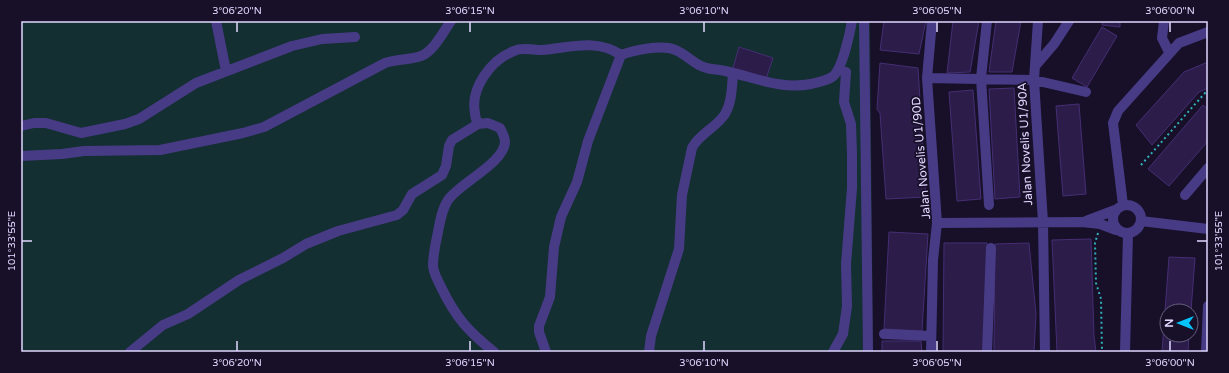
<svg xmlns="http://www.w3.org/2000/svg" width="1229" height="373" viewBox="0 0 1229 373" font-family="'Varela Round',sans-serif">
	<rect width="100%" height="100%" fill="#171028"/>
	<path fill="#132f32" d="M 21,21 L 870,21 L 873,352 L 21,352 Z"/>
	<path fill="#2b1c49" stroke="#452e74" d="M 884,21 L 926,21 L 919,54 L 880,50 Z
		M 953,21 L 979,21 L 970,72 L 947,73 Z
		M 996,21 L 1021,21 L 1012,72 L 989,72 Z
		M 1103,21 L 1120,21 L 1120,27 L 1102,25 Z
		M 1102,27 L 1117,36 L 1087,87 L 1072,78 Z
		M 739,47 L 773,58 L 766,79 L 733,68 Z
		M 1208,62 L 1208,88 L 1199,92 L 1152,145 L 1136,125 L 1184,72 Z
		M 880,63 L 918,68 L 926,197 L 886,199 L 880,113 L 877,109 Z
		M 1014,88 L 1020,197 L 995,199 L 989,89 Z
		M 973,90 L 981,199 L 957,201 L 949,92 Z
		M 1079,104 L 1086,194 L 1063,196 L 1056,106 Z
		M 1203,105 L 1208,109 L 1208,141 L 1169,186 L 1148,169 Z
		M 889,232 L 928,234 L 922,331 L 884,329 Z
		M 1091,239 L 1094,336 L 1096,352 L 1057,352 L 1052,240 Z
		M 944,243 L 987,243 L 984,352 L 943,352 Z
		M 1029,243 L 1036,314 L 1034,352 L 994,352 L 995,244 Z
		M 1169,257 L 1195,258 L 1191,311 L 1167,311 L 1167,335 L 1189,335 L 1188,352 L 1162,352 Z
		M 882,341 L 921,341 L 922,352 L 882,352 Z"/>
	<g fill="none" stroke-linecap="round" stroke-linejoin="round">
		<path stroke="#31afb9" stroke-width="2" stroke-dasharray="2 3" stroke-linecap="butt" d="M 1141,165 L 1205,93 L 1208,92
			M 1098,233 L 1095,243 L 1096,283 L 1101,299 L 1102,352"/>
		<path stroke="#483b86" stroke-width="10" d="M 216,21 L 226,71
			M 864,21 L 868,352
			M 987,21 L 981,78 L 989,205
			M 1038,21 L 1034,80 L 1043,222 L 1045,352
			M 1164,21 L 1162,38 L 1169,52
			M 1036,65 L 1054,44 L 1069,21
			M 927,78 L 1034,80 L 1086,92
			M 21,126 L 34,123 L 46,123 L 81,133 L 125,124 L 139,119 L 196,83 L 292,46 L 322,39 L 355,37
			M 21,156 L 62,154 L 84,151 L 160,150 L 243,133 L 264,127 L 385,63 C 397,59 410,60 421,56 C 434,51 443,32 451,21
			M 1185,195 L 1208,168
			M1113 219a14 14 0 1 1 28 0a14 14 0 1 1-28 0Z
			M 1123,205 L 1113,123 L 1118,111 L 1179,43 L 1208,32
			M 1086,221 L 1115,210
			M 1141,221 L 1208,229
			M 937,223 L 1082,222 L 1100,224 L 1116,230
			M 884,334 L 931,336
			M 130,352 L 163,325 L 188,314 L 239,280 L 283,258 L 306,244 L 338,231 L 397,215 L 403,210 L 412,194 L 442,175 L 446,166 L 449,146 L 452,140 L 478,124
			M 494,352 C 468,331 456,318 441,287 C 438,280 433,273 433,265 C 433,254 436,242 438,232 C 440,221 442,209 448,200 C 460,183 504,163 505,142 C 505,137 502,132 500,128 L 488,123 L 478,124 C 476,120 475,117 475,113 C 470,88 491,60 514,51 C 522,47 533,50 542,50 C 569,48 596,38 621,55
			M 546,352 L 539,332 L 539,326 L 550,297 L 554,247 L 561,217 L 577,182 L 588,141 L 621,55 C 634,50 656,46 669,48 C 682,50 690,61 701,66 C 709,70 717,69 725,71 C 754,77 780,90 811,84 C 818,82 826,81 832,77 C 842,71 850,33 852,21
			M 649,352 L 651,336 L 679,249 L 682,195 L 692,148 C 699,134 717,127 725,114 C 732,102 732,86 733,73
			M 833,352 L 843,334 L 847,306 L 846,264 L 852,188 L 852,154 L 851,124 L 844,102 L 846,72 L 839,70
			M 931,352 L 933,260 L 937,223 L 927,78 L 932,21
			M 987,352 L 991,248
			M 1125,352 L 1128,234
			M 1206,352 L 1208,306"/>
	</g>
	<path fill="none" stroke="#e1d7ff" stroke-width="1.5" d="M 237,22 L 237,32M 470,22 L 470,32M 704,22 L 704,32M 937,22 L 937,32M 1170,22 L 1170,32M 22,241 L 32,241M 1197,241 L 1207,241M 237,341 L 237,351M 470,341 L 470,351M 704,341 L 704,351M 937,341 L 937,351M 1170,341 L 1170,351"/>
	<g text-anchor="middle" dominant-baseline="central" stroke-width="3.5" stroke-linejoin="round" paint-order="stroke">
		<g font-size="12" fill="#e1d7ff" stroke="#171028">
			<text transform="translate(1025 144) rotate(-93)">Jalan Novelis U1/90A</text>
			<text transform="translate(921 158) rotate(-95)">Jalan Novelis U1/90D</text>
		</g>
	</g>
	<rect width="1229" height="373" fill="none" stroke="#171028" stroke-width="44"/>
	<g transform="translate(1179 323) rotate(270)"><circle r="19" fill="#171028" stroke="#68607e"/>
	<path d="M0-3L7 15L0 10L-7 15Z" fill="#05c4fd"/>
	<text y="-6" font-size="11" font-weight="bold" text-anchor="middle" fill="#e1d7ff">N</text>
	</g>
	<rect x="22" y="22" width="1185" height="329" fill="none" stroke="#e1d7ff" stroke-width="1.5"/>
	<g font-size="10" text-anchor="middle" fill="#e1d7ff">
		<text x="237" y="14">3°06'20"N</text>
		<text x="470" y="14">3°06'15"N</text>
		<text x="704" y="14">3°06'10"N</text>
		<text x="937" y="14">3°06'05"N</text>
		<text x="1170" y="14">3°06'00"N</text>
		<text transform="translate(1218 241) rotate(-90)" y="4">101°33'55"E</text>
		<text transform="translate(11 241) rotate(-90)" y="4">101°33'55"E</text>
		<text x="237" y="366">3°06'20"N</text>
		<text x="470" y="366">3°06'15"N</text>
		<text x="704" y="366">3°06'10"N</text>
		<text x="937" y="366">3°06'05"N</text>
		<text x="1170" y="366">3°06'00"N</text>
	</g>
</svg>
